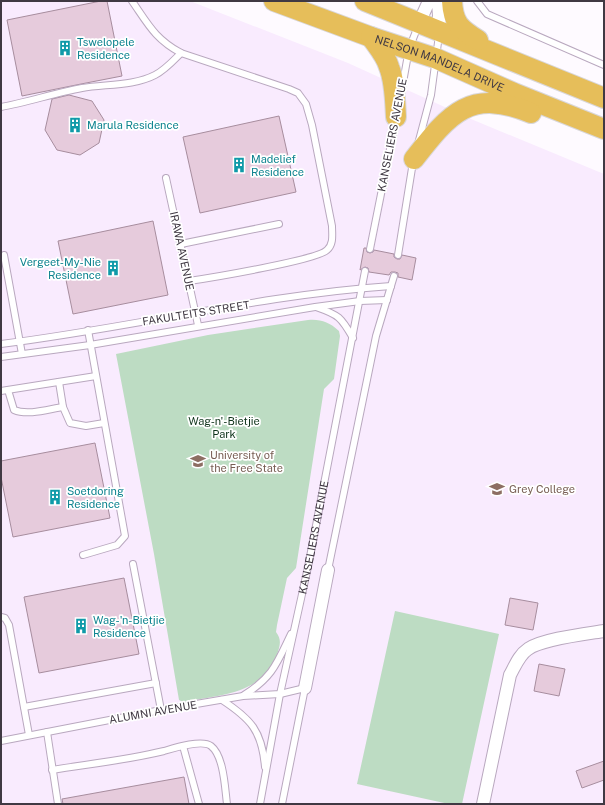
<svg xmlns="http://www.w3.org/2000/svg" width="605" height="805" viewBox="0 0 605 805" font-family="'Public Sans',sans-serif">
	<rect width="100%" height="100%" fill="#fefaff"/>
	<path fill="#f9ebfe" d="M 1,1 L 190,1 L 348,63 L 471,119 L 604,174 L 604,804 L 1,804 Z"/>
	<path fill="#bddcc3" d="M 308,320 C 321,319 329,322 339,331 L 340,336 L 334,379 L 324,389 L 296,568 L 287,578 L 277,625 L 276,632 C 282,640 280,645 277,655 C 262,695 219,695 183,702 L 179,700 L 154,554 L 116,354 L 208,335 Z
		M 395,611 L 499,634 L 462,804 L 449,804 L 357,784 Z"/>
	<path fill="#e6cbdc" stroke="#a78d9e" d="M 101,1 L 107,1 L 122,76 L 81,84 L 22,96 L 7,20 Z
		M 69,95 L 92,101 L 104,120 L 99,143 L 80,155 L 57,150 L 45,130 L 52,99 Z
		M 279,116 L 296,192 L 200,213 L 183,137 Z
		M 153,221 L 168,295 L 73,314 L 58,241 Z
		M 364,248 L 366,248 L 367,252 L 370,253 L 373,252 L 374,250 L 394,254 L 394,257 L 397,259 L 400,259 L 402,255 L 416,258 L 412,280 L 398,277 L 398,273 L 395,272 L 391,272 L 389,275 L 369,272 L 368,268 L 365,267 L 360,270 Z
		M 95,443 L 110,518 L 13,537 L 1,477 L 1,461 Z
		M 124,578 L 139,654 L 39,673 L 24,597 Z
		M 510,598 L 538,603 L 533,630 L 505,625 Z
		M 539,664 L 565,669 L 559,696 L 534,691 Z
		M 604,761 L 604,780 L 582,788 L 576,771 Z
		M 184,777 L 189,804 L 63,804 L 62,799 Z"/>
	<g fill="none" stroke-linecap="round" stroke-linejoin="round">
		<g stroke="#b9a8bf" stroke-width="8">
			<g id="service">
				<path d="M 132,1 C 148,24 155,39 181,53 L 289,89 L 298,93 L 306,104 L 312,125 L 332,226 C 332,234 334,244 327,250 C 318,260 209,278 189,281"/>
				<path d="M 477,1 L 487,14 L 604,65"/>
				<path d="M 402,88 L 409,49 L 418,26"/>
				<path d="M 1,107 C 28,102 55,93 82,88 C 105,84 134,86 155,75 C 165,70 173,61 181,53"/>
				<path d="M 418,144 L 431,95 L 439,35"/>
				<path d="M 166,178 L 198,325"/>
				<path d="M 181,244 L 279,224"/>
				<path d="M 370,249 L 396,119"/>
				<path d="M 4,255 L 22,354"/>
				<path d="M 398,255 L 413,162"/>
				<path d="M 316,307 C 339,315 341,317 353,338"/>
				<path d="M 1,344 C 131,328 260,295 391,286"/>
				<path d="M 1,357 L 90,345 L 315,307 L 360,301 L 387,300"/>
				<path d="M 59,382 L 63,407 L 70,423 L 86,426 L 104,423"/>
				<path d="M 8,390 L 14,410 C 28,416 49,409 63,407"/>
				<path d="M 1,391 L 96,376"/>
				<path d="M 83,555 L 117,545 L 125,536 L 88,330"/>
				<path d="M 133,564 L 161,710"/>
				<path d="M 328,570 L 376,336 L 394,276"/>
				<path d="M 1,617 L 5,618 L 9,625 L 29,735"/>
				<path d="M 244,695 C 273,677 277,663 291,634"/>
				<path d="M 222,700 C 251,719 262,731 265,767"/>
				<path d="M 24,707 L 156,683"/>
				<path d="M 47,732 L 58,804"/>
				<path d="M 1,741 L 161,710 L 243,696 L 280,694 L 305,688 L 282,804"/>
				<path d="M 183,746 L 199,804"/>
				<path d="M 52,770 C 89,764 127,760 164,751 C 174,748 202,739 211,746 C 224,756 225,789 227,804"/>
				<path id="s1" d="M 260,804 L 280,694 L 308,567 L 365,271"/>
			</g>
		</g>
		<g stroke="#b9a8bf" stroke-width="14">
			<path id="minor" d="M 438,1 L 440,32
				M 419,23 L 429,1
				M 305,688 L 328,570
				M 483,804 L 510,675 C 515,666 519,655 528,649 C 542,639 585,634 604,631"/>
		</g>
		<g stroke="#d9d7d9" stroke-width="22">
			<g id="trunk">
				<path id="s2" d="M 274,1 L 371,37 L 435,58 L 514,93 L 604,129"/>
				<path d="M 365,1 L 604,98"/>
				<path d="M 452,1 C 453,23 460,29 478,40"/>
				<path d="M 371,37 C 378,47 386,56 389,67 C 395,82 395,100 396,117"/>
				<path d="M 414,159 C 450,113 470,88 531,113"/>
			</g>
		</g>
		<use href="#service" stroke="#fff" stroke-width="6"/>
		<use href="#minor" stroke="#fff" stroke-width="12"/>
		<use href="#trunk" stroke="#e6be5a" stroke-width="20"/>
	</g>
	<defs>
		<g id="building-bare" transform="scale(1.2)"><path d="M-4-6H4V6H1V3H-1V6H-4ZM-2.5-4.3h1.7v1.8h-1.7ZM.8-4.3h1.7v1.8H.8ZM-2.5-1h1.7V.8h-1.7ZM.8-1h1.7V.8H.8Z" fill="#0f9aa8" stroke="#fff" stroke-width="2.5" paint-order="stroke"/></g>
		<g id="university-bare" transform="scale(1.2)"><path d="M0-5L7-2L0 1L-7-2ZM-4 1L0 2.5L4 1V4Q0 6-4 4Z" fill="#8d6e63" stroke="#fff" stroke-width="2.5" paint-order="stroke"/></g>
		<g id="school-bare" transform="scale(1.2)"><path d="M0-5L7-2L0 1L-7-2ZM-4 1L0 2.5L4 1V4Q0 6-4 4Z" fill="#8d6e63" stroke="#fff" stroke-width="2.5" paint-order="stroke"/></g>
	</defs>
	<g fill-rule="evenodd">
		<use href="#building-bare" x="65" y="48"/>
		<use href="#building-bare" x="75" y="125"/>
		<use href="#building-bare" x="239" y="165"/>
		<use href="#building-bare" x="113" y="268"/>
		<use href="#university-bare" x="198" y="461"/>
		<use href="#school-bare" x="497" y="489"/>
		<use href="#building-bare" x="55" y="497"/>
		<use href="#building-bare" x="81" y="626"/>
	</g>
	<g text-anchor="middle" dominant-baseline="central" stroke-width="3.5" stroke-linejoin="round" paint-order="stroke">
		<g font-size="11" fill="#0d838f" stroke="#fff" text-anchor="start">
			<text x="77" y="42">Tswelopele<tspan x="77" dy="13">Residence</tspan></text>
			<text x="87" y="125">Marula Residence</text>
			<text x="251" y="159">Madelief<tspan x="251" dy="13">Residence</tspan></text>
			<text x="101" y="262" text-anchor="end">Vergeet-My-Nie<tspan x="101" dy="13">Residence</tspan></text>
			<text x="67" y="491">Soetdoring<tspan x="67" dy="13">Residence</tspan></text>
			<text x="93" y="620">Wag-'n-Bietjie<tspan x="93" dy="13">Residence</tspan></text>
		</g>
		<g font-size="11" fill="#403943" stroke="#fff">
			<text stroke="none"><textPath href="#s2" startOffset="177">NELSON MANDELA DRIVE</textPath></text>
			<text transform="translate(392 135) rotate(-79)">KANSELIERS AVENUE</text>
			<text transform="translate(182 251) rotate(78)">IRAWA AVENUE</text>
			<text transform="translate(196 313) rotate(-9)">FAKULTEITS STREET</text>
			<text stroke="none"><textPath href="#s1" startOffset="272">KANSELIERS AVENUE</textPath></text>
			<text transform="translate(153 712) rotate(-10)">ALUMNI AVENUE</text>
		</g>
		<g font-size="11" fill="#0e331a" stroke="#fff">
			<text x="224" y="421">Wag-n'-Bietjie<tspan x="224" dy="13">Park</tspan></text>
		</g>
		<g font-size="11" fill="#785e54" stroke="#fff" text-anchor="start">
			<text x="210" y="455">University of<tspan x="210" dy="13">the Free State</tspan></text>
			<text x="509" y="489">Grey College</text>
		</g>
	</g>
	<rect width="605" height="805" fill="none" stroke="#403943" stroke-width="4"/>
</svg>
